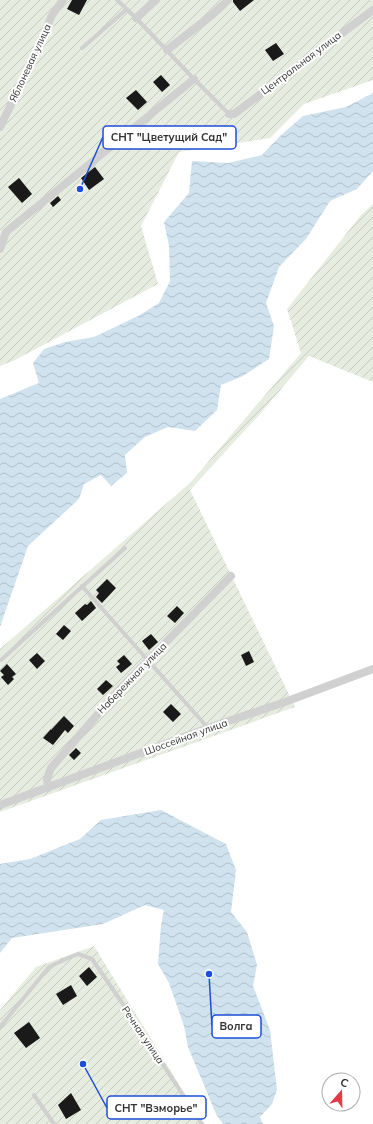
<svg xmlns="http://www.w3.org/2000/svg" width="373" height="1124" viewBox="0 0 373 1124" font-family="Mulish,sans-serif">
	<defs>
		<pattern id="garden-furrows" width="10" height="10" patternUnits="userSpaceOnUse"><rect width="10" height="10" fill="#e6ecdf"/><path d="M-1 1l2-2M0 10L10 0M9 11l2-2" fill="none" stroke="#c6cbc0"/></pattern>
		<pattern id="water-waves" width="16" height="10" patternUnits="userSpaceOnUse"><rect width="16" height="10" fill="#cfe2ee"/><path d="M0 5q4-4 8 0t8 0" fill="none" stroke="#b2c2cd"/></pattern>
	</defs>
	<rect width="100%" height="100%" fill="#fff"/>
	<path fill="url(#garden-furrows)" d="M 0,0 L 373,0 L 373,80 L 304,104 L 270,138 L 179,152 L 141,226 L 158,284 L 15,360 L 0,366 Z
		M 373,204 L 373,382 L 309,356 L 260,414 L 190,490 L 295,707 L 0,812 L 0,649 L 191,482 L 301,353 L 287,309 L 361,215 Z
		M 94,946 L 199,1117 L 205,1124 L 0,1124 L 0,1010 L 36,967 Z"/>
	<path fill="url(#water-waves)" d="M 373,93 L 373,171 L 357,189 L 330,201 L 306,239 L 279,267 L 266,303 L 274,326 L 269,359 L 243,376 L 221,385 L 217,410 L 195,431 L 168,427 L 145,437 L 125,455 L 127,473 L 111,486 L 101,475 L 84,484 L 79,499 L 28,546 L 0,627 L 0,399 L 39,383 L 33,363 L 44,349 L 65,342 L 94,337 L 138,316 L 159,303 L 170,281 L 169,246 L 164,222 L 189,193 L 192,161 L 228,163 L 262,155 L 280,136 L 303,116 L 346,107 Z
		M 161,810 L 226,844 L 236,870 L 231,912 L 247,932 L 257,965 L 253,986 L 270,1030 L 277,1090 L 272,1104 L 260,1117 L 263,1124 L 223,1124 L 216,1114 L 188,1047 L 184,1026 L 169,983 L 158,964 L 161,925 L 164,910 L 145,905 L 103,924 L 12,938 L 0,953 L 0,864 L 30,859 L 80,839 L 101,820 Z"/>
	<path fill="#1a1a1a" d="M 72,0 L 87,0 L 79,15 L 67,9 Z
		M 233,0 L 254,0 L 240,11 L 233,2 Z
		M 276,43 L 284,54 L 273,61 L 265,50 Z
		M 161,75 L 170,85 L 162,92 L 153,82 Z
		M 136,90 L 147,102 L 138,110 L 126,98 Z
		M 95,167 L 104,179 L 89,190 L 81,178 Z
		M 19,178 L 32,194 L 22,203 L 8,187 Z
		M 58,196 L 61,200 L 53,207 L 50,203 Z
		M 107,579 L 116,588 L 102,603 L 96,597 L 99,593 L 96,590 Z
		M 91,601 L 96,608 L 82,621 L 75,613 L 85,604 L 87,605 Z
		M 177,606 L 184,613 L 175,623 L 167,616 Z
		M 64,625 L 71,631 L 63,640 L 56,634 Z
		M 151,634 L 158,642 L 149,650 L 142,641 Z
		M 249,651 L 254,662 L 246,666 L 241,655 Z
		M 37,653 L 45,661 L 37,669 L 29,660 Z
		M 124,655 L 132,664 L 121,673 L 116,667 L 120,664 L 117,661 Z
		M 7,664 L 16,674 L 12,677 L 14,679 L 8,685 L 1,677 L 4,675 L 0,671 Z
		M 106,680 L 113,686 L 103,695 L 97,689 Z
		M 171,704 L 181,714 L 173,722 L 163,712 Z
		M 64,716 L 74,726 L 68,733 L 65,730 L 53,745 L 43,738 L 51,729 L 51,730 Z
		M 76,748 L 81,753 L 74,760 L 69,755 Z
		M 89,967 L 97,977 L 87,986 L 79,976 Z
		M 71,985 L 77,996 L 63,1005 L 56,994 Z
		M 29,1022 L 40,1038 L 26,1048 L 14,1033 Z
		M 71,1093 L 81,1110 L 66,1119 L 58,1105 Z"/>
	<g fill="none" stroke-linecap="round" stroke-linejoin="round">
		<path stroke="#d0d0d0" stroke-width="4" d="M 117,0 L 136,18 L 192,77 L 229,114
			M 82,48 L 127,9
			M 82,586 L 208,728
			M 1,660 L 125,548
			M 0,1027 L 49,967 L 68,958 L 78,954 L 92,959 L 129,1013 L 202,1124
			M 34,1095 L 54,1124"/>
		<path stroke="#d0d0d0" stroke-width="8" d="M 136,18 L 156,0
			M 167,50 L 212,15 L 228,0
			M 229,114 L 234,114 L 373,10
			M 0,127 L 32,62 L 52,15 L 63,0
			M 0,249 L 6,232 L 194,79
			M 48,788 L 47,779 L 51,768 L 119,690 L 231,576
			M 0,805 L 208,728 L 285,702 L 373,669"/>
	</g>
	<g text-anchor="middle" dominant-baseline="central" stroke-width="4" stroke-linejoin="round" paint-order="stroke">
		<g font-size="10" fill="#333" stroke="#fff">
			<text transform="translate(30 63) rotate(-65)">Яблоневая улица</text>
			<text transform="translate(301 63) rotate(-37)">Центральная улица</text>
			<text transform="translate(132 678) rotate(-46)">Набережная улица</text>
			<text transform="translate(186 737) rotate(-20)">Шоссейная улица</text>
			<text transform="translate(143 1035) rotate(56)">Речная улица</text>
		</g>
	</g>
	<path fill="none" stroke="#1d4ed8" stroke-width="1.5" d="M80 189L103 137M209 974L212 1026M83 1064L107 1108"/>
	<g fill="#1d4ed8" stroke="#fff" stroke-width="1.5">
		<circle cx="80" cy="189" r="4"/>
		<circle cx="209" cy="974" r="4"/>
		<circle cx="83" cy="1064" r="4"/>
	</g>
	<g fill="#fff" stroke="#1d4ed8" stroke-width="1.5">
		<rect x="103" y="126" width="133" height="23" rx="4"/>
		<rect x="212" y="1015" width="49" height="23" rx="4"/>
		<rect x="107" y="1096" width="99" height="23" rx="4"/>
	</g>
	<g font-size="11" text-anchor="middle" font-weight="bold" fill="#333">
		<text x="169" y="141">СНТ "Цветущий Сад"</text>
		<text x="236" y="1030">Волга</text>
		<text x="156" y="1112">СНТ "Взморье"</text>
	</g>
	<g transform="translate(341 1092) rotate(20)"><circle r="19" fill="#ffffff" stroke="#adadad"/>
	<path d="M0-3L7 15L0 10L-7 15Z" fill="#e63946"/>
	<text y="-6" font-size="11" font-weight="bold" text-anchor="middle" fill="#333333">С</text>
	</g>
</svg>
